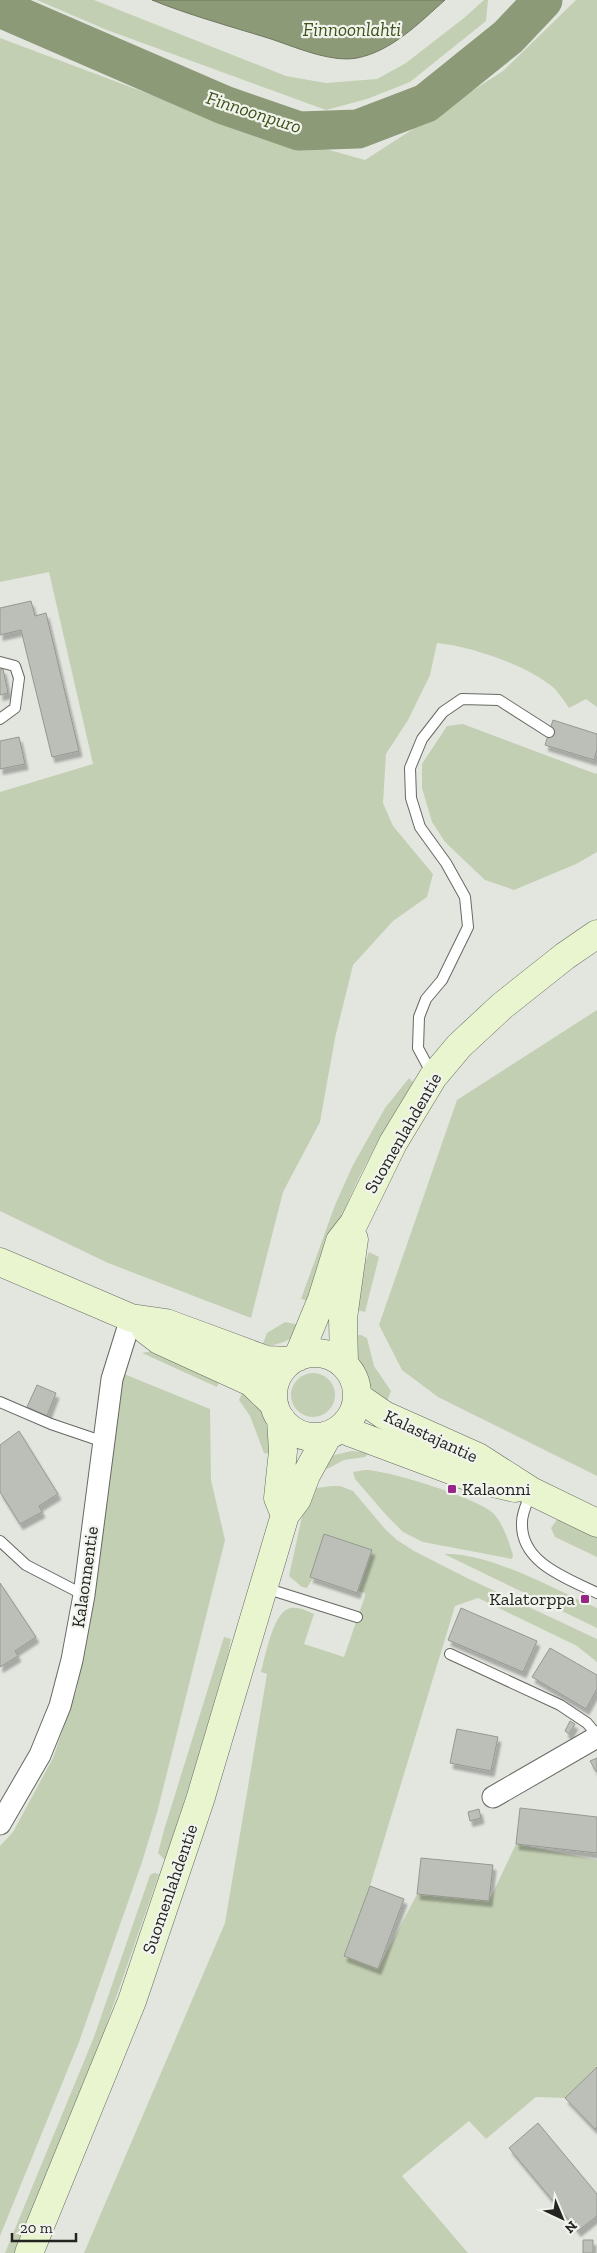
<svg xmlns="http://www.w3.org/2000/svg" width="597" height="2253" viewBox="0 0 597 2253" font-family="'Zilla Slab',serif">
	<defs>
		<filter id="shadow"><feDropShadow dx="3" dy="5.5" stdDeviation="1" flood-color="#0004"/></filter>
	</defs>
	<rect width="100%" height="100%" fill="#e3e6df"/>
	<path fill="#c3cfb2" d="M 37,0 L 94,0 L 286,76 L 326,83 L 377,79 L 406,63 L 464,18 L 484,0 L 488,0 L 486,21 L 410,82 L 367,99 L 326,110 L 107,30 Z
		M 576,0 L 597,0 L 597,707 L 586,699 L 569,708 C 565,702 560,695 555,689 C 530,666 470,646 437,643 L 430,675 L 408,720 L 386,754 L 383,803 L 393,826 L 433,874 L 427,897 L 393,921 L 353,965 L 335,1038 L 320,1122 L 283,1192 L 251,1318 L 108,1263 L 0,1211 L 0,792 L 93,764 L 49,572 L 0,582 L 0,38 L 205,115 L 365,160 L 503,71 Z
		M 463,724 L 596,774 L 597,772 L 597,852 L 576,864 L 514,890 L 485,880 L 445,842 L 432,822 L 422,788 L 422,764 L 447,726 Z
		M 597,1010 L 597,1476 L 438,1397 L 402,1370 L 379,1325 L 457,1100 Z
		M 409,1078 L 415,1084 C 393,1116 372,1150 355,1186 C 338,1223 326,1263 313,1302 L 301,1299 L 335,1205 L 353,1165 L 385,1108 Z
		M 369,1252 L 379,1257 L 365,1312 L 353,1309 L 358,1282 Z
		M 285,1322 L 305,1326 C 292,1340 281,1345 262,1346 L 267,1333 Z
		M 353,1335 L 361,1335 L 367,1338 L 374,1366 L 391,1391 L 385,1406 C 366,1385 358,1363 353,1335 Z
		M 157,1350 L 221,1376 L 217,1387 L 142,1353 Z
		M291 1395a22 22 0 1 1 44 0a22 22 0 1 1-44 0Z
		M 124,1374 L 210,1409 L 211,1480 L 225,1540 L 157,1813 L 142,1862 L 79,2042 L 0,2236 L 0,1846 L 13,1832 L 53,1758 L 77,1689 L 102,1533 Z
		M 245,1387 C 266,1411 267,1423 271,1454 L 264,1453 L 250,1416 L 239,1400 Z
		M 352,1451 L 369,1453 L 365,1457 L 344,1460 L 327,1469 L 319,1467 L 334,1455 Z
		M 365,1470 C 388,1470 477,1498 493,1513 C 504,1525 508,1540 513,1555 L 512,1559 L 423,1542 L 403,1532 L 387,1516 L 355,1479 L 353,1472 Z
		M 332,1486 L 340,1486 L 353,1491 L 385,1529 L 397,1540 L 414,1551 L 467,1578 L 597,1639 L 597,1662 L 577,1646 L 478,1598 L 455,1606 L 370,1886 L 344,1956 L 378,1969 L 417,1894 L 489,1901 L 516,1844 L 597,1860 L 597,2067 L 565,2098 L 536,2097 L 486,2139 L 469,2121 L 402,2176 L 468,2253 L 84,2253 L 225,1923 L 267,1674 L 261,1672 C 265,1657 274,1609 291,1608 C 299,1607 307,1611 314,1614 L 304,1644 L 344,1657 L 365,1596 L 365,1593 L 358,1591 L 372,1550 L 324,1534 L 310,1577 L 313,1578 L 307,1588 L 302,1587 L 289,1576 L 308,1489 Z
		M 558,1518 L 597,1536 L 597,1557 L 555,1537 L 551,1528 Z
		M 444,1554 C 490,1552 555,1590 597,1608 L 597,1628 Z
		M 224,1637 L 231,1639 L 228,1655 L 194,1771 L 165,1860 L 158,1853 L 164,1830 Z
		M 154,1873 L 159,1874 L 89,2075 L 15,2253 L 5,2253 L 94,2037 L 150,1875 Z"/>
	<path fill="#8d9a77" stroke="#6e775e" d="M 152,0 L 445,0 C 419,23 392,51 357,58 C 330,63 293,46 268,38 C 229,26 189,15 152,0 Z"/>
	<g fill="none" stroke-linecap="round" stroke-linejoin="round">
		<path stroke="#8d9a77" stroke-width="39" d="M 0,8 L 224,105 L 299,131 L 358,129 L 426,103 L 508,37 L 543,0"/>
	</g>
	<path fill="#bcbfb8" stroke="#959891" filter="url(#shadow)" d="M 31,601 L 35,616 L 46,613 L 79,751 L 52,757 L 21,630 L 0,635 L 0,608 Z
		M 0,669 L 3,669 L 8,693 L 0,695 Z
		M 553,720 L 597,734 L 597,750 L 594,760 L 545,745 Z
		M 19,737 L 25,764 L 0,769 L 0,741 Z
		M 37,1385 L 56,1393 L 47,1416 L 27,1407 Z
		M 19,1431 L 58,1494 L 39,1506 L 42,1512 L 20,1524 L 0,1492 L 0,1445 Z
		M 324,1534 L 372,1550 L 357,1593 L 310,1577 Z
		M 0,1583 L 36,1637 L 15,1651 L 18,1656 L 0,1667 Z
		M 461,1608 L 537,1641 L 523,1672 L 448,1640 Z
		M 550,1648 L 597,1675 L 597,1689 L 586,1709 L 532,1677 Z
		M 570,1721 L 575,1724 L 569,1734 L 565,1731 Z
		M 457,1729 L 498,1737 L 491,1771 L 450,1763 Z
		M 597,1758 L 597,1771 L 596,1771 L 590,1761 Z
		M 520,1808 L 597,1817 L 597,1853 L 516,1844 Z
		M 479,1809 L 481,1818 L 470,1821 L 468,1812 Z
		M 421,1858 L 493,1865 L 489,1901 L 417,1894 Z
		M 370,1886 L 404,1899 L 378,1969 L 344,1956 Z
		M 597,2067 L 597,2127 L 595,2129 L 565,2098 Z
		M 538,2123 L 597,2194 L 597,2216 L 578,2231 L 509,2148 Z
		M 583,2240 L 593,2240 L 593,2253 L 583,2253 Z"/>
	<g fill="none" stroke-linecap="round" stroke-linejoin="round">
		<g stroke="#666963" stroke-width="12">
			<path id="lane" d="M 0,662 L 15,666 L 19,678 L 15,708 L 0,719
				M 432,1074 L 418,1048 L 419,1017 L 426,999 L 442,980 L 468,927 L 465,897 L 446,863 L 420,827 L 411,798 L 410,768 L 422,739 L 443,712 L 462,699 L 499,700 L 549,732
				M 0,1402 L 51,1424 L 104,1442
				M 531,1492 C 528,1501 522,1512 522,1522 C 520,1563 567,1578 597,1593
				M 0,1541 L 26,1565 L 84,1595
				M 265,1588 L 357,1617
				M 450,1654 L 560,1705 L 587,1723 L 597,1735"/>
		</g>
		<g stroke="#666963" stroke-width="23">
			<path id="street" d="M 493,1797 L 597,1737
				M 0,1824 L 40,1755 L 60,1706 L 72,1660 L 84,1595 L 112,1379 L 131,1318"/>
		</g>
		<g stroke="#666963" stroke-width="29">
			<path id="secondary" d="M 0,1262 L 131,1318 L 166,1323 L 266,1360 L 290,1361
				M 146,1330 L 159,1340 L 251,1382 L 274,1404
				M273 1395a42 42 0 1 1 84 0a42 42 0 1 1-84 0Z
				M 298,1357 L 322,1299 L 340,1241 L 354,1223 L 393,1143 L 433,1077 L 459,1046 L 502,1006 L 565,956 L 597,934
				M 344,1364 L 343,1318 L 354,1239
				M 358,1397 L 384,1415 L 478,1457 L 531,1491 L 597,1523
				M 281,1419 L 283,1451 L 278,1498 L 285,1515
				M 341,1429 L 472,1478 L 515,1488
				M 29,2253 L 132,2001 L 200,1800 L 285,1515 L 297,1499 L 306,1475 L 328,1435"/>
		</g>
		<use href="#lane" stroke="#fff" stroke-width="10"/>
		<use href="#street" stroke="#fff" stroke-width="21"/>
		<use href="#secondary" stroke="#e8f5cf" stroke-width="28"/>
	</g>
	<g fill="#972786" stroke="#f1f4ed" stroke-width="2">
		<rect x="447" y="1484" width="10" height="10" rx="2.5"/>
		<rect x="580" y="1594" width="10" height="10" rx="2.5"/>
	</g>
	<g text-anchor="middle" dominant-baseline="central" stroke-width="4.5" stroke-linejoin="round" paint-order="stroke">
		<g font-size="18" fill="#242523" stroke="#f1f4ed">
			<text transform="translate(403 1133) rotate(-60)">Suomenlahdentie</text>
			<text transform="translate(431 1436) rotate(25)">Kalastajantie</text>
			<text transform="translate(85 1577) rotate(-82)">Kalaonnentie</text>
			<text transform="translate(170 1889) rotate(-71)">Suomenlahdentie</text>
		</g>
		<g font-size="18" fill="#242523" stroke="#f1f4ed" text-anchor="start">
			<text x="462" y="1489">Kalaonni</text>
			<text x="575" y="1599" text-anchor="end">Kalatorppa</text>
		</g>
		<g font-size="19" font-style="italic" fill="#3f5118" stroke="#f1f4ed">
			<text x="352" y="29">Finnoonlahti</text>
			<text transform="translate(254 112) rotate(18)">Finnoonpuro</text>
		</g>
	</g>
	<g transform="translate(562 2218) rotate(136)" stroke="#f1f4ed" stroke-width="4" paint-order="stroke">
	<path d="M0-4L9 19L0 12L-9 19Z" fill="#242523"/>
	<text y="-8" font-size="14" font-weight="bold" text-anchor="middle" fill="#242523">N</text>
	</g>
	<path d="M12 2233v8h64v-8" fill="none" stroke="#242523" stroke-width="2.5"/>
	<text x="20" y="2233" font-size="15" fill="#242523" stroke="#f1f4ed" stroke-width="4" paint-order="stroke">20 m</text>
</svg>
